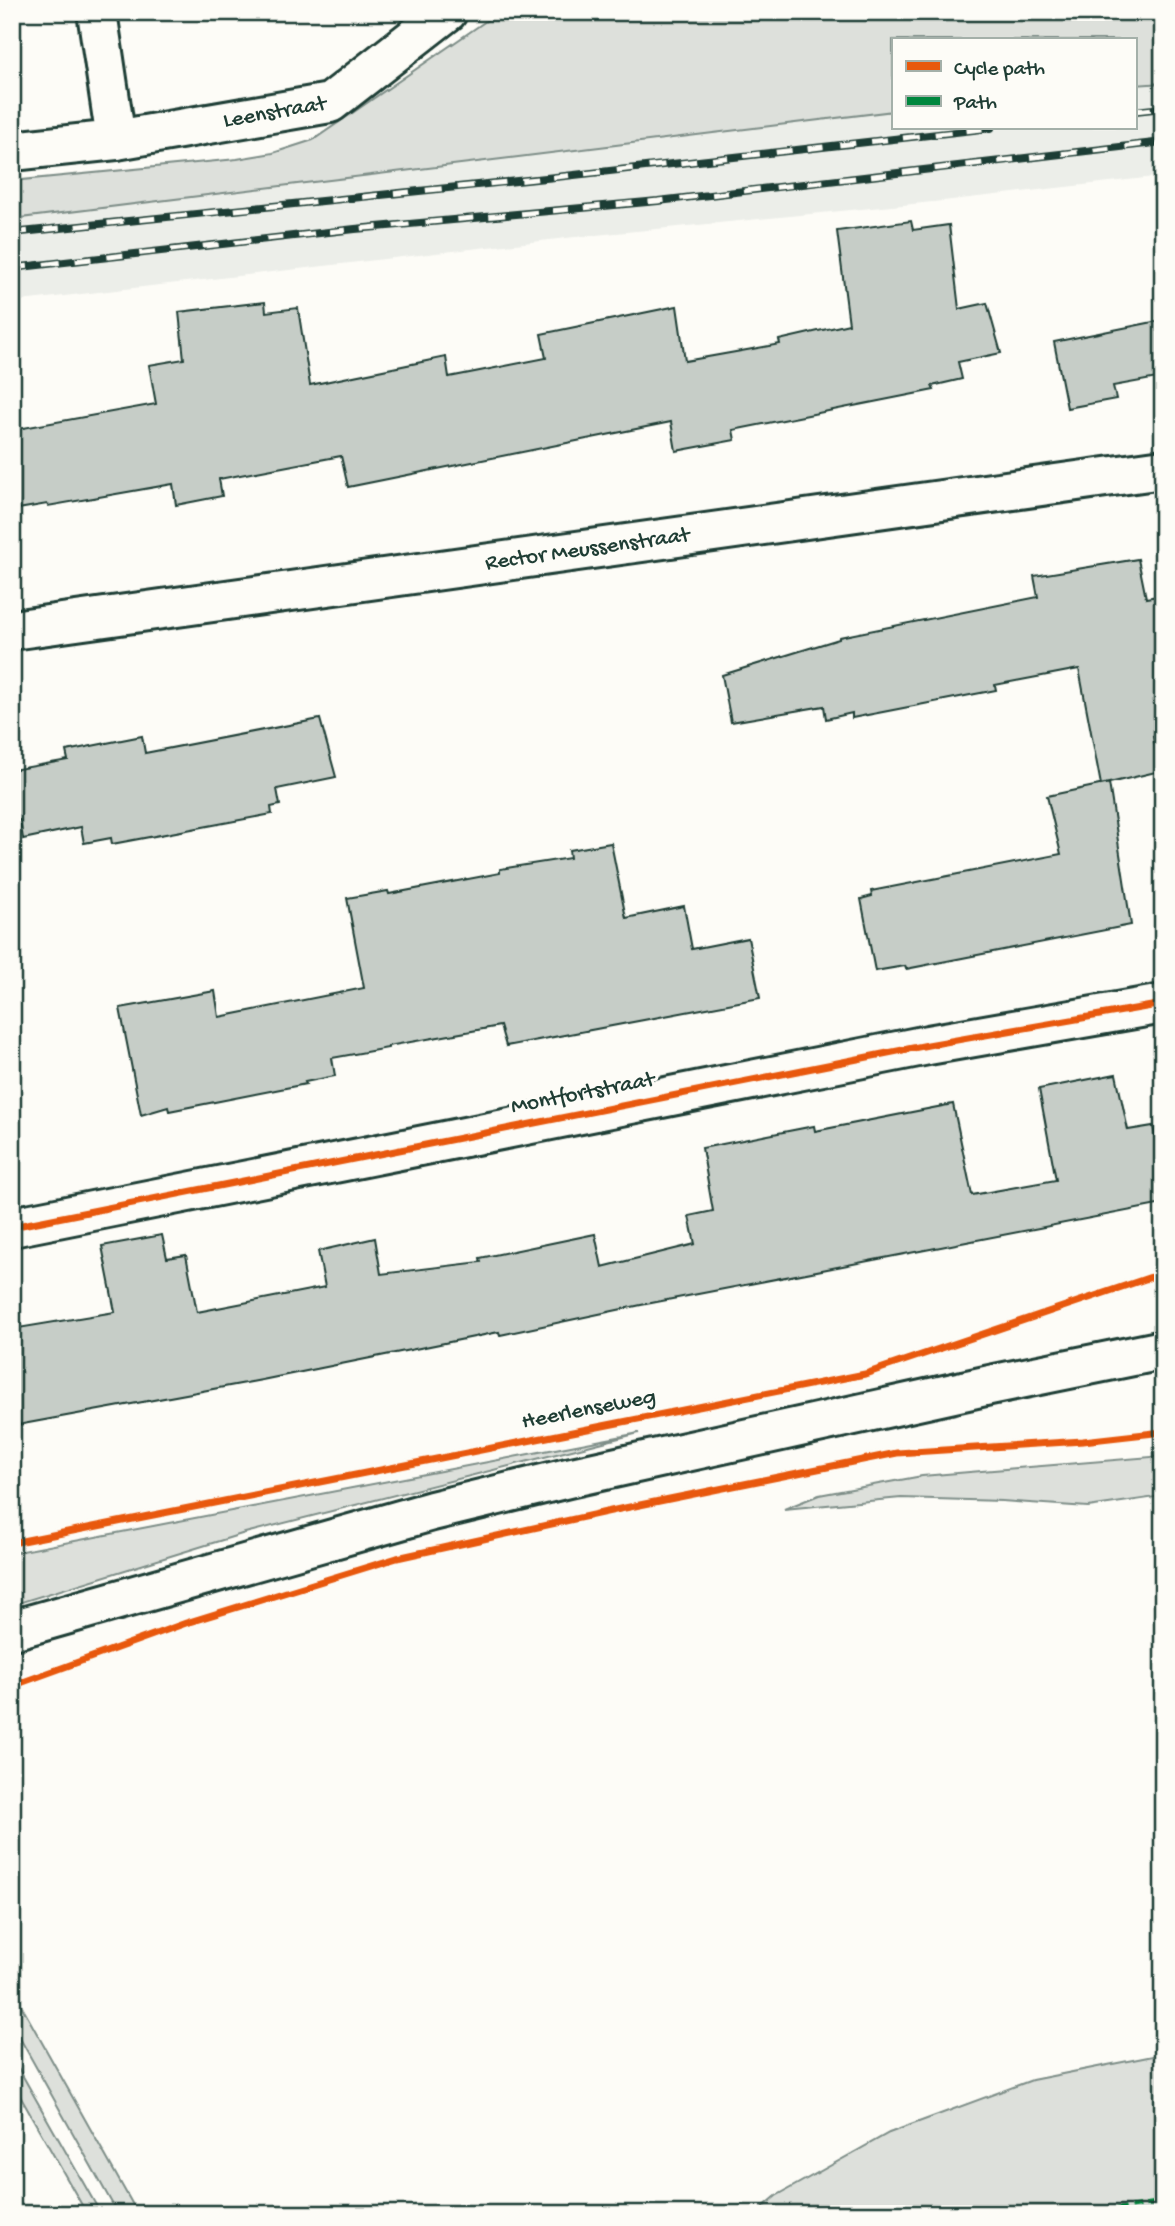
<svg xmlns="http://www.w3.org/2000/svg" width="1175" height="2226" viewBox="0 0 1175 2226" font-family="'Gochi Hand',sans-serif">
	<rect width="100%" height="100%" fill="#fdfcf7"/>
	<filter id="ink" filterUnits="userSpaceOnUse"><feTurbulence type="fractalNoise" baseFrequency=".0143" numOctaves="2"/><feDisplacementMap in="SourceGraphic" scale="14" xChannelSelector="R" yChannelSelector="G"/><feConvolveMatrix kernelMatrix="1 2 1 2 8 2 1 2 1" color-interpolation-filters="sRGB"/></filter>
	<g filter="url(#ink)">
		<path fill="#eceee9" d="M 1163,77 L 1163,176 L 943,201 L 575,237 L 12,302 L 12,204 L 893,107 L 893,128 L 1135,128 L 1135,80 Z"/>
		<path fill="#dde0db" stroke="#7e8e88" stroke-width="2" d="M 499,12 L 1163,12 L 1163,83 L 1135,85 L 1135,40 L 893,40 L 893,111 L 12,219 L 12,181 L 237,159 L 273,153 L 313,140 Z
			M 639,1433 L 245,1533 L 12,1605 L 12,1553 Z
			M 1163,1456 L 1163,1496 L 1088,1507 L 1002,1501 L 901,1498 L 784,1509 L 819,1495 L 922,1476 Z
			M 12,1989 L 138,2214 L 118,2214 L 12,2024 Z
			M 1153,2056 L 1163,2056 L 1163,2214 L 755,2214 L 776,2196 L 889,2133 L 1032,2080 Z
			M 12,2057 L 101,2214 L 87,2214 L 12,2082 Z"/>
		<path fill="#c6cdc7" stroke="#1f3d34" stroke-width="2" d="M 911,221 L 913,230 L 949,225 L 959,309 L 987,303 L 1001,353 L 958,362 L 962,379 L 932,386 L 934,390 L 733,430 L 735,440 L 676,451 L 671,422 L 348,487 L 341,456 L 219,479 L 222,496 L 176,505 L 173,484 L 48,506 L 47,504 L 18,509 L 17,500 L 12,501 L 12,430 L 156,404 L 149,365 L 184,359 L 179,312 L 265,302 L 266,312 L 298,308 L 310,385 L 446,357 L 449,377 L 546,358 L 541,334 L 677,306 L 685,361 L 780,344 L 779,340 L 849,324 L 837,231 Z
			M 1163,320 L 1163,377 L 1113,386 L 1116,399 L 1067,408 L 1054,342 Z
			M 1138,559 L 1146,598 L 1163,595 L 1163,734 L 1153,736 L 1160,771 L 1101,785 L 1079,669 L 995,685 L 996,690 L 852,718 L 852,713 L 826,719 L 824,706 L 731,722 L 722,675 L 839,639 L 839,637 L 1038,597 L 1034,576 Z
			M 320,719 L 336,777 L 277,789 L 280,805 L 271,807 L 272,814 L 112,844 L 111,838 L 84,843 L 81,827 L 23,839 L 20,820 L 12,821 L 12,770 L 68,760 L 66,751 L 142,736 L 145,753 Z
			M 1109,783 L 1131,925 L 906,969 L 905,966 L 875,971 L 861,899 L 872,896 L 871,891 L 1061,854 L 1047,796 Z
			M 611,843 L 626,918 L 684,906 L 692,949 L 748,938 L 760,998 L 506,1046 L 500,1026 L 388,1046 L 388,1048 L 332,1058 L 335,1076 L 305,1082 L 306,1084 L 169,1111 L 168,1107 L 141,1115 L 120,1008 L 215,991 L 219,1017 L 364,988 L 347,898 L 388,891 L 389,894 L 500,873 L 500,869 L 570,858 L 569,850 Z
			M 1116,1074 L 1128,1130 L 1153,1126 L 1163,1175 L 1163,1204 L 641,1305 L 500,1335 L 499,1332 L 262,1380 L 12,1426 L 12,1329 L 115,1312 L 102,1246 L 162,1235 L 167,1258 L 186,1255 L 197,1312 L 325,1287 L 318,1251 L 375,1238 L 381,1274 L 481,1262 L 480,1258 L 595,1234 L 602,1267 L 695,1244 L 689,1216 L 713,1211 L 702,1148 L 814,1126 L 815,1131 L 953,1104 L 972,1195 L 1056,1180 L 1039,1089 Z"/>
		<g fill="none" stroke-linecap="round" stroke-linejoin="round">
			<g stroke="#1f3d34" stroke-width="44">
				<g id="minor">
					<path id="s1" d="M 116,140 L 330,103 L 447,12"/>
					<path d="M 12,151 L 116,140 L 97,12"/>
					<path id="s2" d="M 12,630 L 1163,469"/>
					<path d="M 12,1227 L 928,1045 L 1163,1004"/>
				</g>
			</g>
			<g stroke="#1f3d34" stroke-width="44">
				<path id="major" d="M 12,1630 L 432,1511 L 568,1478 L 990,1385 L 1163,1350"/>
			</g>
			<use href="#minor" stroke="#fdfcf7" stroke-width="38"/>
			<use href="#major" stroke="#fdfcf7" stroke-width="38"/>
			<g stroke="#1f3d34" stroke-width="8">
				<path id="rail" d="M 1135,111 L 1163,108
					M 12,233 L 565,176 L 991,128
					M 12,268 L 355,229 L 658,201 L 1163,142"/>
			</g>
			<use href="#rail" stroke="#fdfcf7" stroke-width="5" stroke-dasharray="16" stroke-linecap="butt"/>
			<path stroke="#00873e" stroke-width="5" stroke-dasharray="10 5" stroke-linecap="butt" d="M 1086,2214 L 1163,2202"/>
			<g stroke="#fdfcf7" stroke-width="11">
				<path id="cycleway" d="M 12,1227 L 928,1045 L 1163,1004
					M 12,1543 L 865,1374 L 1163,1273
					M 12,1686 L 186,1623 L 397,1558 L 620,1509 L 897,1453 L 1083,1441 L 1163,1432"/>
			</g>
			<use href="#cycleway" stroke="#e8590c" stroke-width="7"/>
		</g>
	</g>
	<g text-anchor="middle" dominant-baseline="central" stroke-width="6" stroke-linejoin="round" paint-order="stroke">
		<g font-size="23" fill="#1f3d34" stroke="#fdfcf7">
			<text stroke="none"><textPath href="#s1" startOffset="161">Leenstraat</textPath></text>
			<text stroke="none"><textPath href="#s2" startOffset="581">Rector Meussenstraat</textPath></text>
			<text transform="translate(583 1094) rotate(-11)">Montfortstraat</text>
			<text transform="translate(589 1410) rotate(-11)">Heerlenseweg</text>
		</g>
	</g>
	<rect width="1175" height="2226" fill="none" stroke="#fdfcf7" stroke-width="42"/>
	<rect x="21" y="21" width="1133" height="2184" fill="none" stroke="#1f3d34" stroke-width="2.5" filter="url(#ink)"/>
	<rect x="892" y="38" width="245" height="91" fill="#fdfcf7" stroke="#a4b0a9" stroke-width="2"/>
	<rect x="906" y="61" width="35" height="10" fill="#e8590c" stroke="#a4b0a9" stroke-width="2"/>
	<text x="954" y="74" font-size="21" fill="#1f3d34">Cycle path</text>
	<rect x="906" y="96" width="35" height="10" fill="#00873e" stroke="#a4b0a9" stroke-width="2"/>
	<text x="954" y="108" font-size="21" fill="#1f3d34">Path</text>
</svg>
